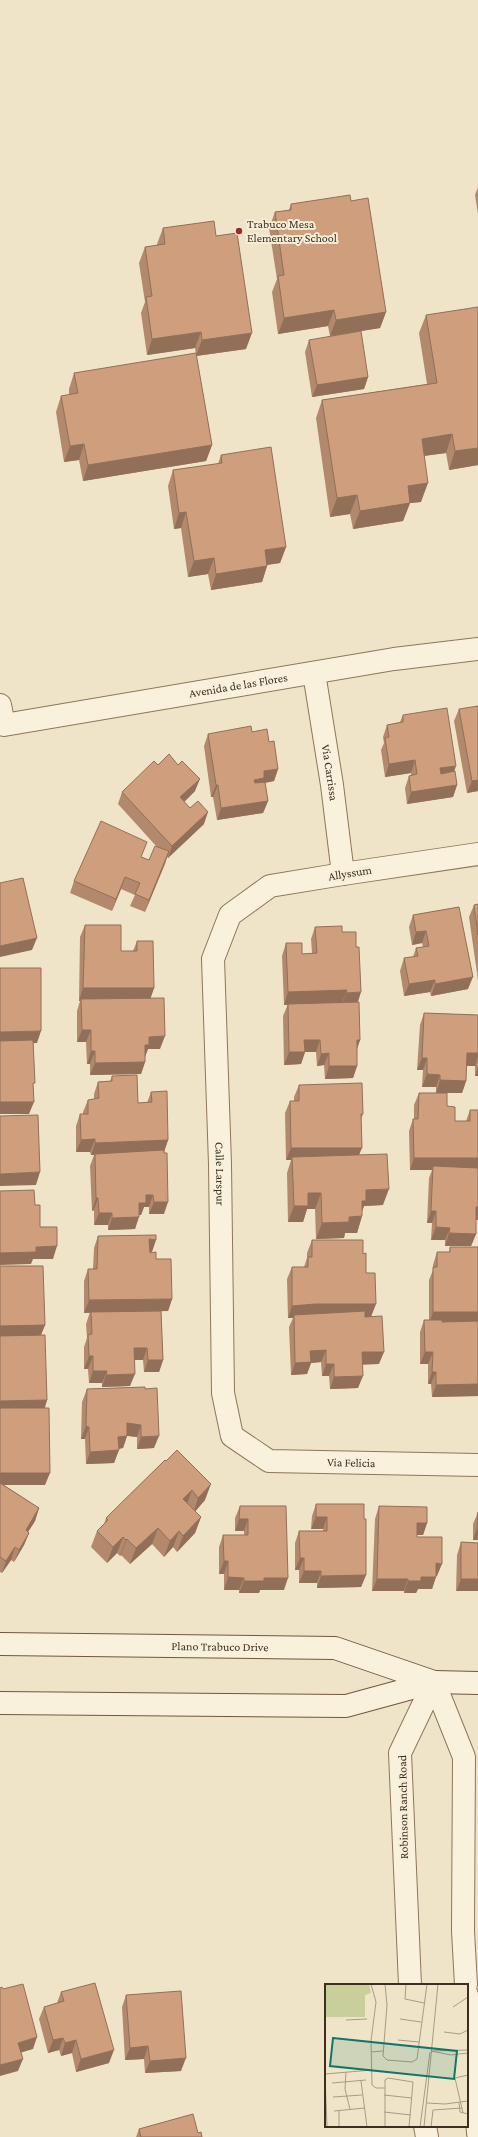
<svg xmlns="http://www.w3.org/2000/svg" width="478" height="2137" viewBox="0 0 478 2137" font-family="'Crimson Pro',serif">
	<rect width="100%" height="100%" fill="#f0e4c8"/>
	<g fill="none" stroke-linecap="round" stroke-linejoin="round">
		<g stroke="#8d765c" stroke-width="24">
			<g id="minor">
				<path id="s1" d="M 314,673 L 332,785 L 343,874"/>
				<path id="s2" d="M 478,854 L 343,874 L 270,886 L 230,915 L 213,959 L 220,1164 L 223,1393 L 232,1436 L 269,1461 L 478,1465"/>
			</g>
		</g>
		<g stroke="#8d765c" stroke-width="24">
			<g id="tertiary">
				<path id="s3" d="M 0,705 L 4,725 L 394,659 L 478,649"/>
				<path d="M 434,1682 L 464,1757 L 463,1931 L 466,1985"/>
				<path d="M 410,1985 L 400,1753 L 434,1682"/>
				<path d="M 467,1995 L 478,2133"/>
				<path d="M 425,2126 L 427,2137"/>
			</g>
		</g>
		<g stroke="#6f573f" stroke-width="24">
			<g id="secondary">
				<path id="s4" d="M 0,1644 L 335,1648 L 434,1682"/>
				<path d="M 0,1703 L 346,1706 L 434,1682 L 478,1683"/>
			</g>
		</g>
		<use href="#minor" stroke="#faf1dc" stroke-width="22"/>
		<use href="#tertiary" stroke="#faf1dc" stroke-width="22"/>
		<use href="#secondary" stroke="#faf1dc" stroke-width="22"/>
	</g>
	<path fill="#b2896c" d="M 478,187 L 478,214 L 475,195 Z
		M 351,201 L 386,312 L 380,328 L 330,336 L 328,326 L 278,334 L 272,292 L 277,279 L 269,228 L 275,212 L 289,210 L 291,204 Z
		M 163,228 L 216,236 L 246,349 L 196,356 L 212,445 L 206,461 L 83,481 L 79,460 L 64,462 L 56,412 L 61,396 L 69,395 L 69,389 L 74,373 L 196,355 L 195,348 L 147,355 L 141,313 L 145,302 L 139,263 L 145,247 L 157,245 L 157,244 Z
		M 426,315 L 478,465 L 449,470 L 446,453 L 424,456 L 421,502 L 410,503 L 403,521 L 353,529 L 350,514 L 330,517 L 316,418 L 322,400 L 427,384 L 419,333 Z
		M 309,340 L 368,377 L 364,389 L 312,397 L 305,352 Z
		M 221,455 L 286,547 L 280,563 L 267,565 L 267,566 L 262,582 L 211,590 L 208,574 L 188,577 L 181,528 L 174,529 L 168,486 L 173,470 L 218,464 Z
		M 459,709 L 478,791 L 467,793 L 454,721 Z
		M 403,715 L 454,771 L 457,785 L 453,797 L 407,804 L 405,788 L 409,776 L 411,775 L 411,773 L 385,777 L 381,750 L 384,743 L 383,737 L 387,725 L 400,722 Z
		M 252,732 L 269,742 L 278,769 L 274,781 L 265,783 L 268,801 L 263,813 L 217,820 L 213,797 L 211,797 L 204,746 L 208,734 Z
		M 158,765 L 195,791 L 184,802 L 204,824 L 168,858 L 167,857 L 145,912 L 130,906 L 135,895 L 121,889 L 112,911 L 70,893 L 74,881 L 141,857 L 149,860 L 157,847 L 118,804 L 122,792 Z
		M 478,904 L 478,980 L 469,917 L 474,905 Z
		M 459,907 L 468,989 L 431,996 L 430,992 L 404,996 L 400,971 L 404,958 L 413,957 L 416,948 L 423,947 L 422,943 L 412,945 L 409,927 L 413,915 Z
		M 85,925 L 121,951 L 133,951 L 137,941 L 154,988 L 150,998 L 160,1049 L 148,1049 L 145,1056 L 145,1062 L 141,1074 L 90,1075 L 90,1064 L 87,1064 L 86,1042 L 77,1042 L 77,1011 L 80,1001 L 79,1001 L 80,937 Z
		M 315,927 L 342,932 L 357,1002 L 360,1040 L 357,1048 L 357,1066 L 353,1078 L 325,1079 L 324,1065 L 317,1066 L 316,1052 L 305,1052 L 301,1064 L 284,1065 L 283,1016 L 288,1004 L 284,1005 L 282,956 L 286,943 L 302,954 L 312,953 L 311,939 Z
		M 424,1013 L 478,1015 L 478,1076 L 475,1076 L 475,1066 L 466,1066 L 466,1081 L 462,1093 L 436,1093 L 436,1087 L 422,1087 L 423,1070 L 417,1070 L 420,1025 Z
		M 112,1076 L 138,1103 L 147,1103 L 151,1092 L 168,1140 L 164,1152 L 164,1214 L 149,1214 L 149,1207 L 144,1207 L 141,1215 L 139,1215 L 135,1229 L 108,1230 L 108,1225 L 94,1225 L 94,1210 L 92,1211 L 90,1166 L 94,1155 L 91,1155 L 90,1152 L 76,1152 L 76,1126 L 80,1114 L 83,1114 L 83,1112 L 88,1100 L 94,1099 L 94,1094 L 98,1082 L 110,1081 Z
		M 299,1085 L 363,1114 L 361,1120 L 359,1155 L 383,1205 L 364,1206 L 362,1211 L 362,1216 L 357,1233 L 345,1233 L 344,1238 L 316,1239 L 315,1209 L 307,1209 L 303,1222 L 288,1222 L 287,1173 L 291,1160 L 286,1160 L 285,1113 L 290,1101 L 294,1101 L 294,1097 Z
		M 419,1093 L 447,1106 L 455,1121 L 466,1121 L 470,1110 L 478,1110 L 478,1220 L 476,1220 L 476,1234 L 471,1246 L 445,1246 L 445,1240 L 431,1240 L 432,1223 L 427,1223 L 429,1178 L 432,1170 L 410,1170 L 409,1131 L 413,1119 L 414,1119 L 414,1105 Z
		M 98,1236 L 152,1252 L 150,1252 L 150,1253 L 156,1259 L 172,1299 L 168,1311 L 161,1311 L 163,1360 L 159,1372 L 144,1372 L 143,1360 L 134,1360 L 130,1386 L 102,1387 L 102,1383 L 89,1383 L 88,1369 L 84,1369 L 84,1347 L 87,1338 L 86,1324 L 90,1312 L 84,1313 L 84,1281 L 88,1269 L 93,1269 L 94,1248 Z
		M 312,1240 L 363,1254 L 366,1273 L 371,1317 L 379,1364 L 362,1364 L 358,1388 L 330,1389 L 329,1376 L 322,1376 L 321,1362 L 311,1363 L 307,1374 L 291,1375 L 289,1327 L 293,1318 L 288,1318 L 287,1279 L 292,1267 L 304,1267 L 307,1258 L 307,1253 Z
		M 450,1247 L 478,1396 L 432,1397 L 431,1384 L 428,1384 L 428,1364 L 420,1364 L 420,1332 L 424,1320 L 429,1320 L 429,1280 L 433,1270 L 433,1265 L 437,1252 L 449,1252 Z
		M 0,1266 L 45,1325 L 41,1335 L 47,1400 L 45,1408 L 45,1485 L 4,1485 L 39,1508 L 35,1521 L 28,1532 L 29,1533 L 24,1545 L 14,1562 L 11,1560 L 2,1573 L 0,1572 Z
		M 145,1387 L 154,1448 L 137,1449 L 137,1437 L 127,1436 L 123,1448 L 119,1449 L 114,1463 L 86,1464 L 85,1439 L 81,1439 L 82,1402 L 87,1389 Z
		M 165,1460 L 205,1500 L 195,1511 L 201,1517 L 195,1533 L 177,1552 L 173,1547 L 164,1557 L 152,1544 L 130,1564 L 121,1555 L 120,1556 L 117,1553 L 107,1563 L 91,1547 L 97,1531 L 104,1524 L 106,1518 Z
		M 316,1504 L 364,1519 L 366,1575 L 361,1587 L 317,1588 L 317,1583 L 299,1583 L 299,1570 L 295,1570 L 295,1543 L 299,1531 L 323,1531 L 323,1529 L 311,1529 L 312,1516 Z
		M 240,1506 L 286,1506 L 284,1590 L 260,1590 L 259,1593 L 239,1593 L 239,1590 L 224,1590 L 224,1574 L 219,1574 L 219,1547 L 223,1535 L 244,1535 L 244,1531 L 235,1531 L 235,1518 Z
		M 379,1506 L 427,1523 L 423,1535 L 417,1535 L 417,1537 L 437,1576 L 436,1576 L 432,1589 L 418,1589 L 416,1593 L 404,1593 L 404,1591 L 372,1591 L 375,1519 Z
		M 478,1512 L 478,1540 L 473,1540 L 473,1524 Z
		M 461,1542 L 478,1543 L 456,1591 L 457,1555 Z
		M 61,1992 L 109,2063 L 76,2072 L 72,2053 L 61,2056 L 59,2050 L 48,2053 L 39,2019 L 44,2007 L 57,2003 Z
		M 126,1995 L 181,2071 L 145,2073 L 144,2059 L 125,2060 L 122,2007 Z
		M 139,2129 L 198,2133 L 202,2137 L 136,2137 Z"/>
	<path fill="#916f58" d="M 334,310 L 328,326 L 278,334 L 284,318 Z
		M 386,312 L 380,328 L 330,336 L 336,320 Z
		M 201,332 L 195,348 L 147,355 L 152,339 Z
		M 252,333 L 246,349 L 196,356 L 202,340 Z
		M 368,377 L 364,389 L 312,397 L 317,385 Z
		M 452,434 L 446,453 L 415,457 L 422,439 Z
		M 84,444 L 79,460 L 64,462 L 70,446 Z
		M 212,445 L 206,461 L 83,481 L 88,465 Z
		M 478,448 L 478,465 L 449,470 L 455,451 Z
		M 428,483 L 421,502 L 410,503 L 403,521 L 353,529 L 360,511 L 408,486 Z
		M 357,495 L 350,514 L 330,517 L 337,498 Z
		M 186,512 L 181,528 L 174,529 L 179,513 Z
		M 286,547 L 280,563 L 259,566 L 265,550 Z
		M 214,558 L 208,574 L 188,577 L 194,561 Z
		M 267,566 L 262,582 L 211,590 L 216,574 Z
		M 415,760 L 411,773 L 385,777 L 389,764 Z
		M 456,766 L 452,778 L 435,780 L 440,768 Z
		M 278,769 L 274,781 L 263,783 L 250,792 L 254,780 L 264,771 Z
		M 200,779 L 195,791 L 176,810 L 180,797 Z
		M 478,780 L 478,791 L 467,793 L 472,781 Z
		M 216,785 L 218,785 L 213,797 L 211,797 Z
		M 457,785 L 453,797 L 407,804 L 411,792 Z
		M 268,801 L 263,813 L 217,820 L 221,808 Z
		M 208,812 L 204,824 L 168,858 L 172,846 Z
		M 169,851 L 165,864 L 145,912 L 149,900 Z
		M 125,877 L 121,889 L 112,911 L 116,899 Z
		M 426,931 L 422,943 L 412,945 L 416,932 Z
		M 37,938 L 32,950 L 0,957 L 0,946 Z
		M 473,977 L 468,989 L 431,996 L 435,984 Z
		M 435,980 L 430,992 L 404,996 L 409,984 Z
		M 83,988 L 154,988 L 150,1000 L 81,999 L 80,1001 L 79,1001 Z
		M 347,990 L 342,1003 L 284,1005 L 288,992 Z
		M 361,992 L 357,1005 L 342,1005 L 346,993 Z
		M 82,1030 L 91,1030 L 86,1042 L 77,1042 Z
		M 41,1031 L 37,1043 L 0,1044 L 0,1032 Z
		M 165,1036 L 160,1049 L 148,1049 L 145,1057 L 145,1045 L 149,1037 Z
		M 304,1040 L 320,1040 L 316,1052 L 305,1052 L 301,1064 L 284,1065 L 289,1052 Z
		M 357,1040 L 360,1040 L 356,1052 Z
		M 91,1051 L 95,1051 L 90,1064 L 87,1064 Z
		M 329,1053 L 324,1065 L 317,1066 L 321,1054 Z
		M 467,1053 L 478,1053 L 478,1056 L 475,1066 L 462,1066 Z
		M 422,1058 L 427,1058 L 423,1070 L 417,1070 Z
		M 145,1062 L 141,1074 L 90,1075 L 95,1063 Z
		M 329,1066 L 357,1066 L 353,1078 L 325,1079 Z
		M 478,1067 L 478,1076 L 475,1076 Z
		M 427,1074 L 440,1075 L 436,1087 L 422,1087 Z
		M 440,1080 L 466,1081 L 462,1093 L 436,1093 Z
		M 0,1102 L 34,1102 L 29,1114 L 0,1114 Z
		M 95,1139 L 90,1152 L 76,1152 L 81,1140 Z
		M 168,1140 L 164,1152 L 91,1155 L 95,1143 Z
		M 291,1148 L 362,1148 L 357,1160 L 292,1157 L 291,1160 L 286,1160 Z
		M 414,1158 L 478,1158 L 478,1171 L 433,1166 L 432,1170 L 410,1170 Z
		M 40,1172 L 36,1185 L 0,1186 L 0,1174 Z
		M 389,1189 L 383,1205 L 364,1206 L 360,1217 L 362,1216 L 357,1233 L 345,1233 L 344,1238 L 316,1239 L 322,1223 L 349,1217 L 356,1217 L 366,1190 Z
		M 308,1193 L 321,1193 L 315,1209 L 307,1209 L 303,1222 L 288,1222 L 294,1206 Z
		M 146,1195 L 153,1195 L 149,1207 L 144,1207 L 141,1215 L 135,1215 L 139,1203 Z
		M 96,1198 L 98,1198 L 94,1210 L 92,1211 Z
		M 154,1202 L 168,1202 L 164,1214 L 149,1214 Z
		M 476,1207 L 478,1207 L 478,1220 L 472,1219 Z
		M 431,1211 L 436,1211 L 432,1223 L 427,1223 Z
		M 99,1213 L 112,1213 L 108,1225 L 94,1225 Z
		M 139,1217 L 135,1229 L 108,1230 L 112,1218 Z
		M 436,1227 L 450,1228 L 445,1240 L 431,1240 Z
		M 449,1233 L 476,1234 L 471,1246 L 445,1246 Z
		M 149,1239 L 156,1240 L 152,1252 L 145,1252 Z
		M 57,1246 L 53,1259 L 33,1259 L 31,1264 L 0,1265 L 0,1253 L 36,1247 Z
		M 172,1299 L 168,1311 L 84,1313 L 89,1300 Z
		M 315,1304 L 376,1304 L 371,1317 L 311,1316 L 294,1315 L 293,1318 L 288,1318 L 292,1306 Z
		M 433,1312 L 478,1312 L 478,1324 L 429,1324 Z
		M 45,1325 L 40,1337 L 0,1338 L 0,1326 Z
		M 134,1348 L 147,1348 L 143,1360 L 129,1360 Z
		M 326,1350 L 321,1362 L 311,1363 L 307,1374 L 291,1375 L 295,1363 L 310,1351 Z
		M 362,1352 L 384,1352 L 379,1364 L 357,1365 Z
		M 425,1352 L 433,1352 L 428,1364 L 420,1364 Z
		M 89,1356 L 93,1356 L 88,1369 L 84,1369 Z
		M 148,1360 L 163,1360 L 159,1372 L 144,1372 Z
		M 326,1364 L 334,1364 L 329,1376 L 322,1376 Z
		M 93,1371 L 107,1371 L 102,1383 L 89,1383 Z
		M 432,1372 L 436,1372 L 431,1384 L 428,1384 Z
		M 135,1374 L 130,1386 L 102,1387 L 106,1375 Z
		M 363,1376 L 358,1388 L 330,1389 L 334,1377 Z
		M 478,1384 L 478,1396 L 432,1397 L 436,1385 Z
		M 47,1400 L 43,1412 L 0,1413 L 0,1401 Z
		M 127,1423 L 141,1425 L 137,1437 L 122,1435 Z
		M 86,1426 L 89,1427 L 85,1439 L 81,1439 Z
		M 127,1436 L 123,1448 L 113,1449 L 118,1437 Z
		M 159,1436 L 154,1448 L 137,1449 L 141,1437 Z
		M 119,1450 L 114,1463 L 86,1464 L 90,1452 Z
		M 0,1473 L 50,1473 L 45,1485 L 0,1485 Z
		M 211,1484 L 205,1500 L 193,1514 L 198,1498 Z
		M 192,1490 L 186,1507 L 183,1499 Z
		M 39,1508 L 35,1521 L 21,1543 L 26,1530 Z
		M 201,1517 L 195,1533 L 177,1552 L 183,1536 Z
		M 316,1517 L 327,1517 L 323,1529 L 311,1529 Z
		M 239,1519 L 248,1519 L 244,1531 L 235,1531 Z
		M 417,1523 L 427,1523 L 423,1535 L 412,1535 Z
		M 477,1527 L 478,1528 L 478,1540 L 473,1540 Z
		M 158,1528 L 152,1544 L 130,1564 L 136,1548 Z
		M 179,1531 L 173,1547 L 164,1557 L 170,1541 Z
		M 29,1533 L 24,1545 L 14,1562 L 19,1550 Z
		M 123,1537 L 117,1553 L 107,1563 L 113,1547 Z
		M 127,1539 L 121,1555 L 120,1556 L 126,1540 Z
		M 15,1547 L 11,1560 L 2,1573 L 6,1561 Z
		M 300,1558 L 304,1558 L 299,1570 L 295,1570 Z
		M 224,1561 L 228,1561 L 224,1574 L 219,1574 Z
		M 436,1563 L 442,1564 L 437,1576 L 432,1575 Z
		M 304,1571 L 321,1571 L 317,1583 L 299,1583 Z
		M 366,1575 L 361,1587 L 317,1588 L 321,1576 Z
		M 228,1577 L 244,1578 L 239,1590 L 224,1590 Z
		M 421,1577 L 436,1577 L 432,1589 L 418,1589 L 416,1593 L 404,1593 L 408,1581 Z
		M 264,1578 L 288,1578 L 284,1590 L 260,1590 L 259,1593 L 239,1593 L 244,1581 Z
		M 377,1579 L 408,1579 L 404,1591 L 372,1591 Z
		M 461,1579 L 478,1579 L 478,1591 L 456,1591 Z
		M 37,2037 L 33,2049 L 13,2055 L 18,2043 Z
		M 63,2038 L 59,2050 L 48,2053 L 53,2040 Z
		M 76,2040 L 72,2053 L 61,2056 L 65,2043 Z
		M 148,2046 L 144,2059 L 125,2060 L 130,2048 Z
		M 114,2050 L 109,2063 L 76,2072 L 81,2059 Z
		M 186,2058 L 181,2071 L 145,2073 L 150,2061 Z
		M 23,2059 L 18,2071 L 0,2076 L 0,2065 Z"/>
	<path fill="#cf9f7d" stroke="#916f58" d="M 350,195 L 351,201 L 368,198 L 386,312 L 336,320 L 334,310 L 284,318 L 278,276 L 284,275 L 275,212 L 291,210 L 291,204 Z
		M 214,221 L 216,236 L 237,233 L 252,333 L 202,340 L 201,332 L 152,339 L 146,297 L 152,296 L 145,247 L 165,244 L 163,228 Z
		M 478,307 L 478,448 L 455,451 L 452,434 L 422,439 L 428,483 L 408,486 L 410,503 L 360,511 L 357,495 L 337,498 L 322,400 L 437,383 L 426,315 Z
		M 361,331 L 368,377 L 317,385 L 309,340 Z
		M 196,353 L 212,445 L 88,465 L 84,444 L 70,446 L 61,396 L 78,393 L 74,373 Z
		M 271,447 L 286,547 L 265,550 L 267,566 L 216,574 L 214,558 L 194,561 L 186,512 L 179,513 L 173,470 L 222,463 L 221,455 Z
		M 478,706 L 478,780 L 472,781 L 459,709 Z
		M 447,708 L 456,766 L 440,768 L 441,774 L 455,771 L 457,785 L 411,792 L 409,776 L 417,774 L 415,760 L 389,764 L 385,738 L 389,737 L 387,725 L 403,722 L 403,715 Z
		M 251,726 L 252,732 L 267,729 L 269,742 L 274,741 L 278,769 L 264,771 L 264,778 L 254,780 L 255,783 L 265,782 L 268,801 L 221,808 L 218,785 L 216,785 L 208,734 Z
		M 169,754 L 178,765 L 182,761 L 200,779 L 180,797 L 190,808 L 198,801 L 208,812 L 172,846 L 122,792 L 154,761 L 158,765 Z
		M 101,821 L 147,842 L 141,857 L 149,860 L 155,846 L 169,851 L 149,900 L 135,894 L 140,883 L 125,877 L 116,899 L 74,881 Z
		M 23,878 L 37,938 L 0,946 L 0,883 Z
		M 478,904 L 478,935 L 474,905 Z
		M 459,907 L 473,977 L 435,984 L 435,980 L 409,984 L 404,958 L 418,956 L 416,948 L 429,946 L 426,931 L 416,932 L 413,915 Z
		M 85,925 L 121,925 L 121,951 L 137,951 L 137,941 L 153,941 L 154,988 L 83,988 Z
		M 342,926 L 342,932 L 356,932 L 356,947 L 359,947 L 361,992 L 346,993 L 347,990 L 288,992 L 286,943 L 302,943 L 302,954 L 317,953 L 315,927 Z
		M 0,968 L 41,968 L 41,1031 L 0,1032 Z
		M 164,998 L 165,1036 L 149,1037 L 149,1045 L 145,1045 L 145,1062 L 95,1063 L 95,1051 L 91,1051 L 91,1030 L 82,1030 L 81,999 Z
		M 359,1002 L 360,1040 L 357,1040 L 357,1066 L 329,1066 L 329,1053 L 321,1054 L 320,1040 L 304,1040 L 305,1052 L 289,1052 L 288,1004 Z
		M 424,1013 L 478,1015 L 478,1053 L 467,1053 L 466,1081 L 440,1080 L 440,1075 L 427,1074 L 427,1058 L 422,1058 Z
		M 33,1040 L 35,1083 L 33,1083 L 34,1102 L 0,1102 L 0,1041 Z
		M 137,1075 L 138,1103 L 152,1102 L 151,1092 L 167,1091 L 168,1140 L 95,1143 L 95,1139 L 81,1140 L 80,1114 L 88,1114 L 88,1100 L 99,1098 L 98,1082 L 112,1081 L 112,1076 Z
		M 362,1083 L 363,1114 L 361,1114 L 362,1148 L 291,1148 L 290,1101 L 299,1101 L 299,1085 Z
		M 419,1093 L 447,1093 L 447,1106 L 455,1107 L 455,1121 L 470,1121 L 470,1110 L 478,1110 L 478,1158 L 414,1158 L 413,1119 L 418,1119 Z
		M 38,1115 L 40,1172 L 0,1174 L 0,1116 Z
		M 164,1150 L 164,1153 L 167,1153 L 168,1202 L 154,1202 L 153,1195 L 146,1195 L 146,1203 L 139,1203 L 139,1217 L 112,1218 L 112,1213 L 99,1213 L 98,1198 L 96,1198 L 95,1154 Z
		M 387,1154 L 389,1189 L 366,1190 L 366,1201 L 362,1201 L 362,1216 L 349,1217 L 349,1222 L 322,1223 L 321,1193 L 308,1193 L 308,1206 L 294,1206 L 292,1157 Z
		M 433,1166 L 478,1168 L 478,1207 L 476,1207 L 476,1234 L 449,1233 L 450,1228 L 436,1227 L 436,1211 L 431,1211 Z
		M 34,1190 L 35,1205 L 40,1205 L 40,1227 L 57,1227 L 57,1246 L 36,1247 L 36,1252 L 0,1253 L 0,1191 Z
		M 156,1235 L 156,1240 L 149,1239 L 150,1253 L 156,1252 L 156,1259 L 171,1259 L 172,1299 L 89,1300 L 88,1269 L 97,1269 L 98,1236 Z
		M 312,1240 L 363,1240 L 363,1254 L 366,1253 L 366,1273 L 375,1273 L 376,1304 L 315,1304 L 292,1306 L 292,1267 L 308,1267 L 308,1257 L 312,1257 Z
		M 450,1247 L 478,1247 L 478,1312 L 433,1312 L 433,1267 L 437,1267 L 437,1252 L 450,1252 Z
		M 0,1266 L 43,1266 L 45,1325 L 0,1326 Z
		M 161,1311 L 163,1360 L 148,1360 L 147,1348 L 134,1348 L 135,1374 L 106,1375 L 107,1371 L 93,1371 L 93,1356 L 89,1356 L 88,1335 L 92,1334 L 91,1312 Z
		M 365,1311 L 365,1317 L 382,1316 L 384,1352 L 362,1352 L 363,1376 L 334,1377 L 334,1364 L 326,1364 L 326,1350 L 310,1351 L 311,1362 L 295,1363 L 294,1315 Z
		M 424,1320 L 442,1320 L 442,1322 L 478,1321 L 478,1384 L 436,1385 L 436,1372 L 432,1372 L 433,1352 L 425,1352 Z
		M 45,1335 L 47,1400 L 0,1401 L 0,1336 Z
		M 145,1387 L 145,1389 L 157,1388 L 159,1436 L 141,1437 L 141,1425 L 127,1423 L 127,1436 L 118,1437 L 119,1450 L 90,1452 L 89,1427 L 86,1426 L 87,1389 Z
		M 0,1408 L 49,1408 L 50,1473 L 0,1473 Z
		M 177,1450 L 211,1484 L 198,1498 L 192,1490 L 183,1499 L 201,1517 L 183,1536 L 179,1531 L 170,1541 L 158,1528 L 136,1548 L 127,1539 L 126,1540 L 123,1537 L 113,1547 L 97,1531 L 108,1520 L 106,1518 L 165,1460 L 166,1461 Z
		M 0,1483 L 39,1508 L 26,1530 L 29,1533 L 19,1550 L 15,1547 L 6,1561 L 0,1557 Z
		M 316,1504 L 364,1504 L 364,1519 L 366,1519 L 366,1575 L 321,1576 L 321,1571 L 304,1571 L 304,1558 L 300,1558 L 299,1531 L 327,1531 L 327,1517 L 316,1517 Z
		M 240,1506 L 286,1506 L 288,1578 L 264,1578 L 264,1581 L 244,1581 L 244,1578 L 228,1577 L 228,1561 L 224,1561 L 223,1535 L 248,1535 L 248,1519 L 239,1519 Z
		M 379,1506 L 427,1507 L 427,1523 L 417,1523 L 417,1537 L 442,1537 L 442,1564 L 436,1563 L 436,1577 L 421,1577 L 421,1581 L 408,1581 L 408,1579 L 377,1579 Z
		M 478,1512 L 478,1528 L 477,1527 Z
		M 461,1542 L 478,1543 L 478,1579 L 461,1579 Z
		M 95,1983 L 114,2050 L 81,2059 L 76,2040 L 65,2043 L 63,2038 L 53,2040 L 44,2007 L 64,2001 L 61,1992 Z
		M 23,1984 L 37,2037 L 18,2043 L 23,2059 L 0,2065 L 0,1988 L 2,1987 L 3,1989 Z
		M 181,1991 L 186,2058 L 150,2061 L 148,2046 L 130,2048 L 126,1995 Z
		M 193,2114 L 198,2133 L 201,2132 L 202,2137 L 141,2137 L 139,2129 Z"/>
	<circle fill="#9e2a2b" stroke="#f7eed8" stroke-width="1.5" cx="239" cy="231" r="4"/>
	<g text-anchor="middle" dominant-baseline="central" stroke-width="4" stroke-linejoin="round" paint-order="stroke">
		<g font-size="12" fill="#3d2e20" stroke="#f7eed8" text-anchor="start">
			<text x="247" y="224">Trabuco Mesa<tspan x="247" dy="14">Elementary School</tspan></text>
		</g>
		<g font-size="12" fill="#3d2e20" stroke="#f7eed8">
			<text stroke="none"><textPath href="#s3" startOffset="258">Avenida de las Flores</textPath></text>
			<text stroke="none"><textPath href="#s1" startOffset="101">Via Carrissa</textPath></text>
			<text transform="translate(350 873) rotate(-9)">Allyssum</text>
			<text stroke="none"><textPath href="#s2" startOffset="522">Calle Larspur</textPath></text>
			<text stroke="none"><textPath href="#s2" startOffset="912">Via Felicia</textPath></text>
			<text stroke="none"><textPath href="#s4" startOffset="220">Plano Trabuco Drive</textPath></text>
			<text transform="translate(403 1807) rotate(-91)">Robinson Ranch Road</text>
		</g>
	</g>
	<g transform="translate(325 1984)">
		<rect width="143" height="143" fill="#f0e4c8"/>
		<path d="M 0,0 L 44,0 L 46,9 L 40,11 L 40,33 L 0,33 Z" fill="#c9cf9b"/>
		<path fill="none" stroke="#a89b85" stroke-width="1" d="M 46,0 L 51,18 L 46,57 L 47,101 L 51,104 L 60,104M 60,0 L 62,21 L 58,72 L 62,76 L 87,78 L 92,75 L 102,0M 81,0 L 80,15 L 99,19M 128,23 L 143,13M 75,35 L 96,38M 21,36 L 42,35M 119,48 L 135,50 L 143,46M 73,56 L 94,58M 106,67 L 126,71 L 143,69M 106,67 L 143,66M 46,68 L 58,67M 21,88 L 20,105 L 25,125M 0,90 L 47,86M 0,91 L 2,143M 36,97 L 42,143M 7,99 L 41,96M 59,111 L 87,114M 8,113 L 37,111M 102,119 L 120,120 L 143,117M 134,119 L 135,128 L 143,130M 14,126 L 14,143M 9,127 L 40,124M 59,128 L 86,131M 138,129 L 130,94 L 143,91M 60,143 L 60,96 L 63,94 L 88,98 L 84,143M 95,143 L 105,68M 99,143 L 113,0M 106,143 L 108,126 L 137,124"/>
		<path fill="#0f766e" fill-opacity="0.15" stroke="#0f766e" stroke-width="2" d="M 8,54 L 132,67 L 129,95 L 5,82 Z"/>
		<rect width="143" height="143" fill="none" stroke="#3d2e20" stroke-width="2"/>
	</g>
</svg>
